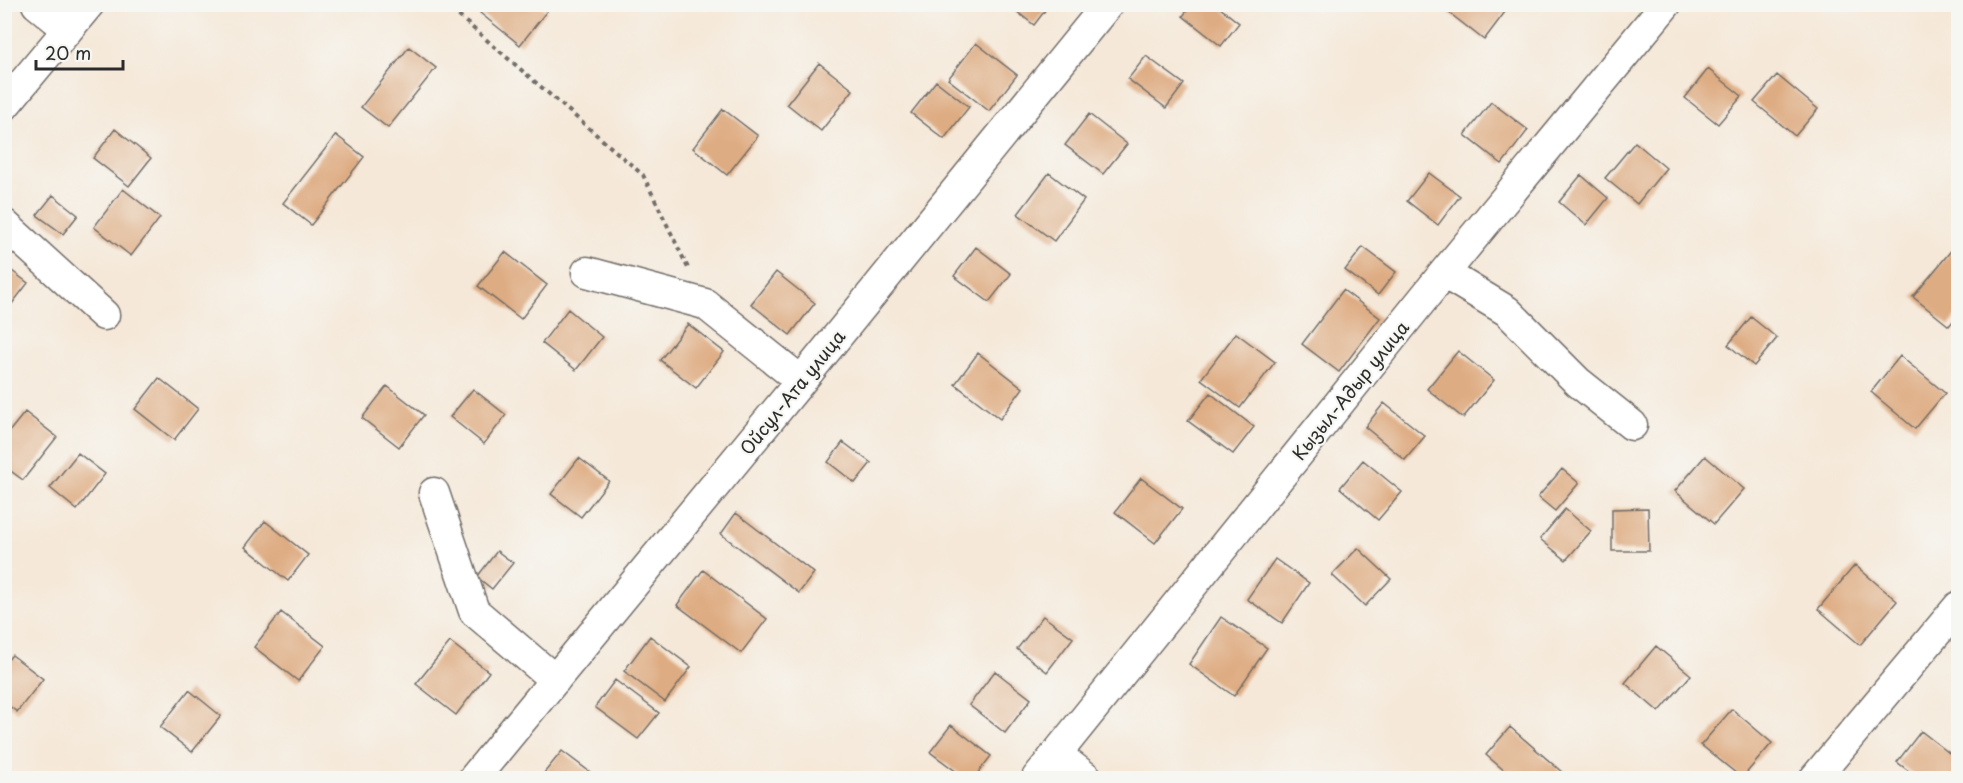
<svg xmlns="http://www.w3.org/2000/svg" width="1963" height="783" viewBox="0 0 1963 783" font-family="'Playpen Sans',sans-serif">
	<rect width="100%" height="100%" fill="#f6f6f2"/>
	<filter id="ink" filterUnits="userSpaceOnUse"><feTurbulence type="fractalNoise" baseFrequency=".0167" numOctaves="2"/><feDisplacementMap in="SourceGraphic" scale="12" xChannelSelector="R" yChannelSelector="G"/><feConvolveMatrix kernelMatrix="1 2 1 2 8 2 1 2 1" color-interpolation-filters="sRGB"/></filter>
	<filter id="wash" filterUnits="userSpaceOnUse"><feTurbulence type="fractalNoise" baseFrequency=".008" numOctaves="4" result="noise"/><feDisplacementMap in="SourceGraphic" scale="24" xChannelSelector="R" yChannelSelector="G"/><feGaussianBlur stdDeviation="1.35" result="paint"/><feColorMatrix in="noise" values="0 0 0 0 0 0 0 0 0 0 0 0 0 0 0 0 0 1.4 0 .05"/><feComposite in="paint" operator="in"/></filter>
	<g filter="url(#wash)">
		<rect width="100%" height="100%" fill="#f5e8d8"/>
		<g id="blocks">
			<path fill="#deac82" d="M 487,4 L 539,4 L 547,11 L 520,45 L 480,13 Z
				M 1007,4 L 1050,4 L 1034,25 Z
				M 1192,4 L 1215,4 L 1239,23 L 1221,46 L 1183,16 Z
				M 1438,4 L 1511,4 L 1484,40 Z
				M 976,43 L 1017,75 L 989,111 L 948,79 Z
				M 409,47 L 436,68 L 388,128 L 361,107 Z
				M 1146,56 L 1184,84 L 1166,108 L 1128,79 Z
				M 819,63 L 853,90 L 821,131 L 787,104 Z
				M 1708,69 L 1742,96 L 1718,124 L 1685,98 Z
				M 1777,75 L 1818,109 L 1795,136 L 1754,102 Z
				M 936,81 L 969,107 L 944,139 L 911,113 Z
				M 1491,102 L 1528,130 L 1502,164 L 1465,135 Z
				M 723,109 L 758,136 L 727,175 L 693,148 Z
				M 1089,114 L 1127,144 L 1103,174 L 1065,145 Z
				M 115,129 L 151,158 L 129,186 L 93,158 Z
				M 336,135 L 364,157 L 311,225 L 283,203 Z
				M 1635,142 L 1666,168 L 1637,204 L 1605,178 Z
				M 1049,173 L 1084,200 L 1054,241 L 1018,214 Z
				M 1429,173 L 1460,196 L 1438,225 L 1407,201 Z
				M 1581,175 L 1608,198 L 1586,225 L 1559,202 Z
				M 123,189 L 160,218 L 131,256 L 94,227 Z
				M 53,195 L 78,215 L 63,234 L 37,215 Z
				M 976,247 L 1011,274 L 989,302 L 954,276 Z
				M 1363,247 L 1396,272 L 1378,295 L 1345,270 Z
				M 1954,247 L 1958,250 L 1958,315 L 1949,326 L 1913,297 Z
				M 505,252 L 547,285 L 521,319 L 478,286 Z
				M 4,265 L 28,283 L 8,309 L 4,306 Z
				M 776,272 L 815,303 L 790,335 L 751,304 Z
				M 1343,290 L 1380,318 L 1339,372 L 1302,344 Z
				M 568,309 L 602,337 L 576,370 L 542,343 Z
				M 1751,317 L 1777,338 L 1754,366 L 1728,345 Z
				M 688,324 L 724,352 L 696,388 L 660,360 Z
				M 1236,333 L 1275,362 L 1240,408 L 1201,379 Z
				M 1458,351 L 1494,380 L 1463,418 L 1427,389 Z
				M 978,353 L 1023,388 L 1000,419 L 955,384 Z
				M 1900,356 L 1945,393 L 1915,429 L 1871,392 Z
				M 159,378 L 198,409 L 174,440 L 135,409 Z
				M 387,386 L 424,415 L 399,447 L 362,418 Z
				M 473,389 L 506,415 L 484,444 L 450,417 Z
				M 1210,393 L 1254,427 L 1233,454 L 1188,421 Z
				M 1384,403 L 1425,436 L 1405,460 L 1365,427 Z
				M 25,412 L 57,437 L 23,480 L 4,466 L 4,438 Z
				M 843,442 L 871,463 L 855,483 L 828,462 Z
				M 78,453 L 105,474 L 77,510 L 50,488 Z
				M 1705,456 L 1744,489 L 1714,524 L 1675,491 Z
				M 579,458 L 609,481 L 581,517 L 551,494 Z
				M 1363,460 L 1402,492 L 1378,520 L 1340,488 Z
				M 1562,469 L 1579,483 L 1555,511 L 1538,497 Z
				M 1141,478 L 1182,509 L 1155,543 L 1115,512 Z
				M 1648,508 L 1649,551 L 1612,551 L 1612,509 Z
				M 1565,509 L 1591,531 L 1566,560 L 1540,539 Z
				M 736,513 L 814,573 L 799,593 L 721,534 Z
				M 265,521 L 308,555 L 288,581 L 245,547 Z
				M 1358,548 L 1391,579 L 1365,606 L 1332,575 Z
				M 497,551 L 513,563 L 492,589 L 477,577 Z
				M 1275,559 L 1309,583 L 1282,623 L 1247,599 Z
				M 1855,565 L 1897,601 L 1860,645 L 1818,609 Z
				M 703,570 L 767,619 L 741,653 L 677,605 Z
				M 281,612 L 325,646 L 298,681 L 254,647 Z
				M 1043,616 L 1073,638 L 1047,672 L 1017,649 Z
				M 1221,617 L 1267,648 L 1234,696 L 1189,664 Z
				M 650,636 L 691,667 L 665,702 L 624,671 Z
				M 450,642 L 489,672 L 456,715 L 416,684 Z
				M 1656,646 L 1691,675 L 1659,712 L 1625,683 Z
				M 12,655 L 43,679 L 17,712 L 4,702 L 4,664 Z
				M 995,671 L 1031,699 L 1005,733 L 969,705 Z
				M 615,680 L 659,713 L 638,739 L 595,707 Z
				M 189,690 L 221,716 L 192,752 L 160,727 Z
				M 1732,709 L 1772,743 L 1742,778 L 1701,745 Z
				M 951,725 L 991,756 L 974,778 L 965,778 L 930,752 Z
				M 1510,727 L 1563,773 L 1558,778 L 1513,778 L 1486,755 Z
				M 1921,731 L 1958,760 L 1957,778 L 1918,778 L 1897,762 Z
				M 562,751 L 598,778 L 540,778 Z
				M 1374,774 L 1422,776 L 1422,778 L 1374,778 Z"/>
		</g>
	</g>
	<g filter="url(#ink)">
		<use href="#blocks" fill-opacity="0" stroke="#726d68" stroke-width="1.5"/>
		<g fill="none" stroke-linecap="round" stroke-linejoin="round">
			<g stroke="#726d68" stroke-width="33">
				<path id="street" d="M 37,4 L 68,29
					M 4,106 L 89,4
					M 4,224 L 104,315
					M 587,272 L 705,304 L 801,381
					M 1444,273 L 1507,311 L 1578,382 L 1632,425
					M 434,493 L 474,611 L 555,680
					M 1057,755 L 1087,778
					M 474,778 L 801,381 L 1108,4
					M 1037,778 L 1444,273 L 1666,4
					M 1815,778 L 1958,607"/>
			</g>
			<path stroke="#726d68" stroke-width="4" stroke-dasharray="4.5 4.5" stroke-linecap="butt" d="M 445,4 L 643,175 L 688,268"/>
			<use href="#street" stroke="#fff" stroke-width="30"/>
		</g>
	</g>
	<g text-anchor="middle" dominant-baseline="central" stroke-width="4.5" stroke-linejoin="round" paint-order="stroke">
		<g font-size="18" fill="#2b2b2b" stroke="#f6f6f2">
			<text transform="translate(1350 390) rotate(-51)">Кызыл-Адыр улица</text>
			<text transform="translate(792 392) rotate(-51)">Ойсул-Ата улица</text>
		</g>
	</g>
	<rect width="1963" height="783" fill="none" stroke="#f6f6f2" stroke-width="24"/>
	<path d="M36 60v9h87v-9" fill="none" stroke="#2b2b2b" stroke-width="3"/>
	<text x="45" y="60" font-size="18" fill="#2b2b2b" stroke="#f6f6f2" stroke-width="4.5" paint-order="stroke">20 m</text>
</svg>
